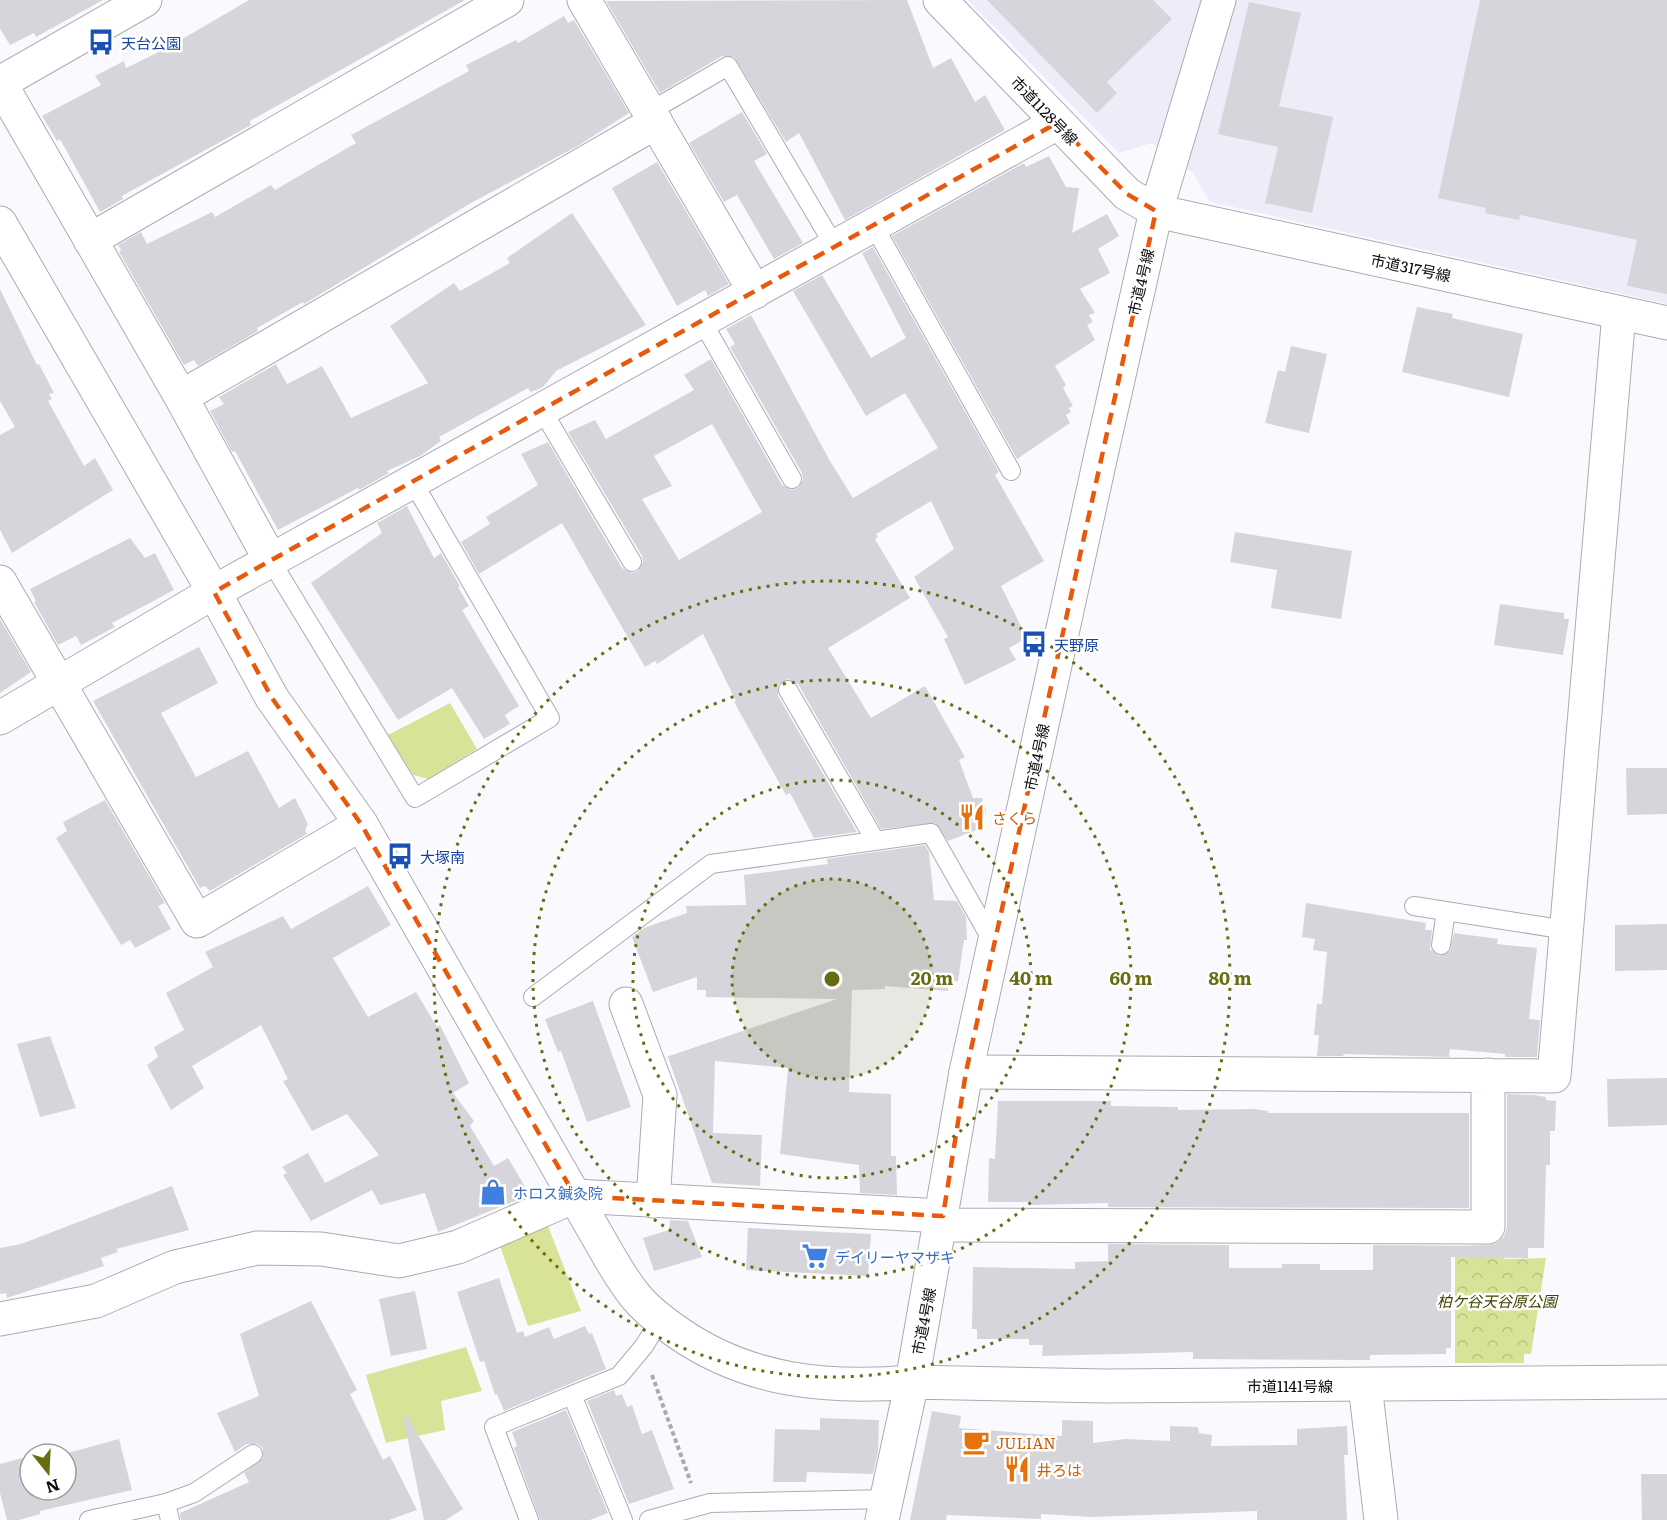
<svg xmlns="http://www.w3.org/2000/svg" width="1667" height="1520" viewBox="0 0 1667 1520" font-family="Literata,'Noto Sans JP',serif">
	<defs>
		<pattern id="forest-crowns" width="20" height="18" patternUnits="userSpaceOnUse" patternTransform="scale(1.5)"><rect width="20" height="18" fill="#d9e397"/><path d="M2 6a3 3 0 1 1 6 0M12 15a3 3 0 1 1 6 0" fill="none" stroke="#b9c281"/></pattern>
	</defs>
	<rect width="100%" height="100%" fill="#fafafe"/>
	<path fill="#ededf9" d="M 968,0 L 1667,0 L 1667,304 L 1210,202 L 1193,173 L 1152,143 L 1119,153 Z"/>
	<path fill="#d9e397" d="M 450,703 L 477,749 L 428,779 L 413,775 L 388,735 Z
		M 548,1226 L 581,1311 L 528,1326 L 499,1243 Z
		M 466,1347 L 482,1391 L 441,1401 L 445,1430 L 386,1443 L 366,1375 Z"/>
	<path fill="url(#forest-crowns)" d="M 1503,1244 L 1504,1259 L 1546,1258 L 1531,1354 L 1524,1354 L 1524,1363 L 1455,1363 L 1455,1256 L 1463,1246 Z"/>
	<path fill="#d5d5db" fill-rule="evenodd" d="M 0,0 L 103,0 L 36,37 L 34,33 L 10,45 L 0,29 Z
		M 249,0 L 465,0 L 250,121 L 251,125 L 122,196 L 123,199 L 100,212 L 60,139 L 57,141 L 42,116 L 101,85 L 95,76 L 124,61 L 126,68 L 167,48 Z
		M 907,0 L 933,68 L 951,58 L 975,102 L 985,95 L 1005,130 L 845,220 L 799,133 L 786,142 L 734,57 L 722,56 L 660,93 L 606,1 Z
		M 987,0 L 1153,0 L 1172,19 L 1107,82 L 1117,93 L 1097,113 Z
		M 1480,0 L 1667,0 L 1667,294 L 1627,286 L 1637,240 L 1520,215 L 1519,220 L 1485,213 L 1486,208 L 1438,198 Z
		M 1249,2 L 1301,13 L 1279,106 L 1333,117 L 1312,213 L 1265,203 L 1278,147 L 1218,134 Z
		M 564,16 L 568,23 L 574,20 L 629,113 L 576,147 L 471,203 L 304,304 L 303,302 L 257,328 L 258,331 L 198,366 L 194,360 L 184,365 L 119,252 L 121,250 L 118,245 L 141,232 L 147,244 L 212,212 L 215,217 L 271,185 L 275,190 L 356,143 L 351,135 L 469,71 L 466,65 L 516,40 L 518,43 Z
		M 742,112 L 767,154 L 754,161 L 803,243 L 774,259 L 737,195 L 724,202 L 689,143 Z
		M 1049,156 L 1066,187 L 1079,188 L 1072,233 L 1107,214 L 1119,236 L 1098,249 L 1110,273 L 1080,289 L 1095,313 L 1089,315 L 1093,322 L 1087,325 L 1095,340 L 1055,366 L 1066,385 L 1063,388 L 1073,406 L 1069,408 L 1071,412 L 1066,415 L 1070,423 L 1017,459 L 892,236 L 1024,163 L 1026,167 Z
		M 657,162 L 729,284 L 708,296 L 705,290 L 677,306 L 612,188 Z
		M 572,213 L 646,325 L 556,371 L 543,387 L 531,392 L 528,388 L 439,437 L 441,441 L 420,456 L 387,471 L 389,473 L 359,490 L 358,488 L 278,530 L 235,451 L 232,452 L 210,411 L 224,404 L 219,397 L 276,364 L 287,384 L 322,366 L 351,418 L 428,383 L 390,326 L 454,283 L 460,291 L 510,263 L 507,258 Z
		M 873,247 L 999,472 L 995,475 L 1044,561 L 1001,586 L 1027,638 L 1009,648 L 1016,660 L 965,685 L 944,639 L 948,637 L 914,577 L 954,549 L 931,501 L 876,534 L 878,537 L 875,539 L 910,598 L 828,648 L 871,718 L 925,686 L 965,757 L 959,760 L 973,798 L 982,798 L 986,810 L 982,828 L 948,841 L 935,823 L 881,829 L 798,684 L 787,679 L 778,685 L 778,696 L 857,832 L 814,838 L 790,793 L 786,795 L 734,702 L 736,701 L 703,634 L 657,664 L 655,661 L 645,667 L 562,523 L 479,574 L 461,542 L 490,524 L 486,517 L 538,485 L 521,454 L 548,442 L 622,568 L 632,573 L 638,571 L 643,562 L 642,556 L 568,432 L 595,420 L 606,439 L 694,390 L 684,375 L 711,359 L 782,485 L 791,490 L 798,488 L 803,480 L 802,473 L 730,347 L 735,344 L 726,329 L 751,315 L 830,461 L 853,498 L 938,448 L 905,393 L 866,416 L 793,291 L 822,275 L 871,358 L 906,338 L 862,253 ZM 712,424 L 762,512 L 679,560 L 642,499 L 672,486 L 654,456 Z
		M 0,289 L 37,365 L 39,364 L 54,393 L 49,394 L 52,399 L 48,401 L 84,466 L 95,458 L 113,490 L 12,553 L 0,530 L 0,435 L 15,427 L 0,401 Z
		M 1417,307 L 1453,314 L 1452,318 L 1523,334 L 1509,397 L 1402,372 Z
		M 1291,346 L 1327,354 L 1309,433 L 1265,423 L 1278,370 L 1285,372 Z
		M 407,506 L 434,558 L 441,553 L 460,586 L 458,587 L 469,606 L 462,610 L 519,706 L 505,715 L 510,724 L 484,739 L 452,688 L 398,720 L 311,583 L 382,533 L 377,523 Z
		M 1235,532 L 1352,551 L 1341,619 L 1271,608 L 1277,570 L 1230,562 Z
		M 130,538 L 145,558 L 155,553 L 174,590 L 112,623 L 115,627 L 81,645 L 76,636 L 58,645 L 34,602 L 36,601 L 30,589 Z
		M 1500,604 L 1564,613 L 1564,619 L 1569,619 L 1563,655 L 1494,645 Z
		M 0,619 L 31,672 L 0,693 Z
		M 199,647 L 218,683 L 161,713 L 196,777 L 248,751 L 279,808 L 295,798 L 308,824 L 305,830 L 307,834 L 210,891 L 205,886 L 200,888 L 93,701 Z
		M 1626,768 L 1667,768 L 1667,814 L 1627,815 Z
		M 105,800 L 165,903 L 158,906 L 171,929 L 135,948 L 130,940 L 121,945 L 56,838 L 67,831 L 63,822 Z
		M 925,845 L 929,852 L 934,900 L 957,901 L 966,917 L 967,940 L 964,940 L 958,981 L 949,981 L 948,991 L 885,986 L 885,989 L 852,990 L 849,1092 L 891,1094 L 891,1156 L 896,1156 L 897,1195 L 860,1193 L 859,1165 L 780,1154 L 788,1068 L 715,1061 L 713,1133 L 762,1135 L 760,1186 L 712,1183 L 668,1057 L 666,1057 L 837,999 L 706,997 L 706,990 L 697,990 L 697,977 L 653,992 L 632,937 L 644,928 L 687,913 L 686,906 L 746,905 L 744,875 L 828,864 L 826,859 Z
		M 368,886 L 391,925 L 333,958 L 368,1017 L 416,992 L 437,1027 L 440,1025 L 469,1083 L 453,1093 L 474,1121 L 470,1126 L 494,1166 L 508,1158 L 530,1195 L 438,1232 L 425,1193 L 380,1205 L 372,1190 L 311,1221 L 283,1175 L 287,1173 L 282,1167 L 308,1153 L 325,1183 L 379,1155 L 347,1114 L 312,1131 L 283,1081 L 288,1079 L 261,1025 L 192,1066 L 204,1088 L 171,1110 L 147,1065 L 158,1057 L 154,1047 L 184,1030 L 166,993 L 213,967 L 205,952 L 283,916 L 291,929 Z
		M 1306,903 L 1426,923 L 1425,930 L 1432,930 L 1430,949 L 1439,956 L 1450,951 L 1454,933 L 1498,939 L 1497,944 L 1537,948 L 1529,1019 L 1540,1020 L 1537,1057 L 1505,1057 L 1505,1054 L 1450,1049 L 1449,1057 L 1344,1054 L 1343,1056 L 1317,1056 L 1319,1035 L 1314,1035 L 1317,1004 L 1322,1004 L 1327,952 L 1313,950 L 1315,939 L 1302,937 Z
		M 1667,924 L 1667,970 L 1615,971 L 1615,925 Z
		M 593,1001 L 631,1107 L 587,1122 L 561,1051 L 558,1052 L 545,1019 Z
		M 50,1036 L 76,1108 L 40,1117 L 17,1044 Z
		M 1667,1078 L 1667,1125 L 1608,1127 L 1607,1079 Z
		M 1507,1094 L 1534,1095 L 1546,1097 L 1546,1100 L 1556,1101 L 1555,1131 L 1550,1131 L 1550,1165 L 1546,1165 L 1544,1248 L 1528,1248 L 1528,1258 L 1451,1257 L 1451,1348 L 1446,1348 L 1446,1354 L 1370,1355 L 1370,1360 L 1193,1359 L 1193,1352 L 1042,1356 L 1043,1345 L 1029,1345 L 1029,1339 L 977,1339 L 977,1329 L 972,1329 L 973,1267 L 1075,1269 L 1075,1262 L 1108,1261 L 1108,1244 L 1229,1245 L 1229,1268 L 1282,1268 L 1282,1264 L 1320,1264 L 1320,1270 L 1373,1270 L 1373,1245 L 1488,1246 L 1497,1243 L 1504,1237 L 1507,1227 Z
		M 998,1101 L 1111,1101 L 1111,1106 L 1178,1107 L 1178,1110 L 1254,1109 L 1268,1111 L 1268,1113 L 1469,1113 L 1469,1208 L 1108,1207 L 1108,1203 L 1032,1205 L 1032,1202 L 988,1202 L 989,1158 L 995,1159 Z
		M 172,1186 L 189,1230 L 116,1249 L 118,1252 L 101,1258 L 104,1266 L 7,1298 L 6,1293 L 0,1294 L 0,1248 L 21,1244 Z
		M 670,1220 L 688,1221 L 702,1257 L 654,1271 L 643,1238 L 669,1230 Z
		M 748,1228 L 871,1234 L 868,1276 L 746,1270 Z
		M 499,1278 L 517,1333 L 523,1331 L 525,1337 L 549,1327 L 554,1339 L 585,1326 L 589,1334 L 592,1333 L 606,1369 L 504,1411 L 497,1394 L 495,1395 L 484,1361 L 480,1362 L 457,1292 Z
		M 415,1291 L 427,1349 L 391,1356 L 379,1299 Z
		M 311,1301 L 357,1390 L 350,1394 L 383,1460 L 390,1456 L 417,1510 L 389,1520 L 181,1520 L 180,1513 L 249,1482 L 244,1473 L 263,1458 L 263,1448 L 257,1444 L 247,1444 L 235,1452 L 217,1413 L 259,1396 L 240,1334 Z
		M 614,1390 L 616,1396 L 622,1394 L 627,1407 L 632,1405 L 642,1434 L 652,1430 L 674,1489 L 629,1504 L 587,1401 Z
		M 566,1410 L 608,1513 L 590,1520 L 540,1520 L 514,1448 L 517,1446 L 512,1432 Z
		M 932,1411 L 961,1416 L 959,1428 L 1062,1436 L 1062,1420 L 1093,1421 L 1093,1443 L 1125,1439 L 1170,1441 L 1170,1426 L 1198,1427 L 1199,1433 L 1212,1435 L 1211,1446 L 1297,1445 L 1297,1429 L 1347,1426 L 1348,1455 L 1344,1455 L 1347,1520 L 1257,1520 L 1257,1511 L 1092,1517 L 1041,1514 L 1041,1519 L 947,1515 L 946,1520 L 910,1520 Z
		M 406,1415 L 463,1509 L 446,1520 L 424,1520 L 403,1416 Z
		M 820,1418 L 879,1420 L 878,1452 L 873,1474 L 807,1472 L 806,1482 L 773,1482 L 775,1429 L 820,1430 Z
		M 119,1439 L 132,1490 L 40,1511 L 40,1514 L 19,1520 L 7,1520 L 0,1493 L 0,1464 L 30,1456 L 30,1490 L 66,1490 L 64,1454 Z
		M 1641,1474 L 1667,1474 L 1667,1520 L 1642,1520 Z"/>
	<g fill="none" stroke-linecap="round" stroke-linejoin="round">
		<g stroke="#ababb2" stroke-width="20">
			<path id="lane" d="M 649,112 L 728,66 L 835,247
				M 874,226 L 1011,471
				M 702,321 L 792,479
				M 542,410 L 632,562
				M 271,561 L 415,798 L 550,718 L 413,482
				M 788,690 L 875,840
				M 1414,906 L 1567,930
				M 1441,945 L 1446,911
				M 533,997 L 711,864 L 931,833 L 993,942
				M 572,1395 L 623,1520
				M 166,1503 L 194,1493 L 253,1454
				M 89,1520 L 166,1503 L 170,1520
				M 529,1520 L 494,1427 L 619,1376 L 644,1346 L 660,1320
				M 649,1520 L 710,1503 L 887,1499"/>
		</g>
		<g stroke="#ababb2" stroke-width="35">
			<path id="street" d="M 145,0 L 0,83 L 181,397 L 271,561
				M 584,0 L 755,292
				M 90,240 L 507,0
				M 181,397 L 656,122
				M 0,582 L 197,921 L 361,824
				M 0,718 L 214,592 L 1057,123
				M 626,1004 L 660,1095 L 653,1201
				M 966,1072 L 1554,1076 L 1619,313
				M 941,1225 L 1488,1227 L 1488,1075
				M 0,1319 L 96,1301 L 175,1267 L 257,1248 L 321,1249 L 399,1261 L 458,1247 L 575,1196 L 943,1216
				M 1365,1385 L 1381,1520"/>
		</g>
		<g stroke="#ababb2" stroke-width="35">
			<path id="secondary" d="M 940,0 L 1127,194 L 1156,211 L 1667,323
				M 0,223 L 214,592 L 272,698 L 361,824 L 606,1251 C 614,1265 623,1280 633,1293 C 645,1309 661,1321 677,1332 C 748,1382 828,1389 912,1382 L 1106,1386 L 1667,1382
				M 882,1520 L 912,1382 L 966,1072 L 1101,455 L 1156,211 L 1219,0"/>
		</g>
		<path stroke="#ababae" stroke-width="4" stroke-dasharray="4.5 3" stroke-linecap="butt" d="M 652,1375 L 691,1483"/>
		<use href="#lane" stroke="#fff" stroke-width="18"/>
		<use href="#street" stroke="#fff" stroke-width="33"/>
		<use href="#secondary" stroke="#fff" stroke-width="33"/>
	</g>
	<path fill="none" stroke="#e8590c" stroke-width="4.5" stroke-dasharray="12 8" stroke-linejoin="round" d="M 1057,123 L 1127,194 L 1156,211 L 966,1072 L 943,1216 L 575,1196 L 361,824 L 272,698 L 214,592 Z"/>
	<circle cx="832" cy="979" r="100" fill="#666c10" fill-opacity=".12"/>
	<g fill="none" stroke="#666c10" stroke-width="3" stroke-dasharray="3 6">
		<circle cx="832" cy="979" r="100"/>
		<circle cx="832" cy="979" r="199"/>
		<circle cx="832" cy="979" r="299"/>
		<circle cx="832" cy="979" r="398"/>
	</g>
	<defs>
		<g id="bus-bare" transform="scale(2.07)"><path d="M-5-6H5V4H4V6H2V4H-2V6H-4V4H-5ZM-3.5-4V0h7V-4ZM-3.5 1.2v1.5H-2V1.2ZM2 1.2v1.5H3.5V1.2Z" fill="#1a4fb4" stroke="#fff" stroke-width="2.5" paint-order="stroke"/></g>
		<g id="restaurant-bare" transform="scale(2.07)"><path d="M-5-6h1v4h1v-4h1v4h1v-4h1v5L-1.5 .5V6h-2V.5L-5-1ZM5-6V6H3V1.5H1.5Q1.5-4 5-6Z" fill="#e8710a" stroke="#fff" stroke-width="2.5" paint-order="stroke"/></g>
		<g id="shop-bare" transform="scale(2.07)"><path d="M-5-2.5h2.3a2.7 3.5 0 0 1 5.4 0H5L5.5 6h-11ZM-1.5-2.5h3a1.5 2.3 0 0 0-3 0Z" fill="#3f7fe0" stroke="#fff" stroke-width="2.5" paint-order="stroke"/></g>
		<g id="supermarket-bare" transform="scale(2.07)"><path d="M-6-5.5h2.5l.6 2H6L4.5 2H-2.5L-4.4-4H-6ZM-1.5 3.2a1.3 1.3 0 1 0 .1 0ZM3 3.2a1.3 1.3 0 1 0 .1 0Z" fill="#3f7fe0" stroke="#fff" stroke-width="2.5" paint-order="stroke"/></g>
		<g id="cafe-bare" transform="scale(2.07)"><path d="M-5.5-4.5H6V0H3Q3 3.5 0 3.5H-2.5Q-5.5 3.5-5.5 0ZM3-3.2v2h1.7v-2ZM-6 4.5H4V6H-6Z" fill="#e8710a" stroke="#fff" stroke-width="2.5" paint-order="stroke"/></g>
	</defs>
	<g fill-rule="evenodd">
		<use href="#bus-bare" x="101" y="42"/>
		<use href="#bus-bare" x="1034" y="644"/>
		<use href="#restaurant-bare" x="972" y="817"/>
		<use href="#bus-bare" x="400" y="856"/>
		<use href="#shop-bare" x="493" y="1192"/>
		<use href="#supermarket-bare" x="815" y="1256"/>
		<use href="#cafe-bare" x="976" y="1442"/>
		<use href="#restaurant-bare" x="1017" y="1469"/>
	</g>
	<g text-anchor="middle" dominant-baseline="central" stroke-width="5" stroke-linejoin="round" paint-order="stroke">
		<g font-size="15" fill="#164399" stroke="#fff" text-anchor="start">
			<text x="121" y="42">天台公園</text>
			<text x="1054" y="644">天野原</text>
			<text x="420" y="856">大塚南</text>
		</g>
		<g font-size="15" fill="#0d0d0f" stroke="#fff">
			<text transform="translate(1045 110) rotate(46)">市道1128号線</text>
			<text transform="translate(1411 267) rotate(12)">市道317号線</text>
			<text transform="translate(1140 282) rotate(-77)">市道4号線</text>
			<text transform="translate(1036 757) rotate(-78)">市道4号線</text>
			<text transform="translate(923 1321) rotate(-79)">市道4号線</text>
			<text x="1290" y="1385">市道1141号線</text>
		</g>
		<g font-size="15" fill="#c56008" stroke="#fff" text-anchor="start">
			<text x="992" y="817">さくら</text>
			<text x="996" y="1442">JULIAN</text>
			<text x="1037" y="1469">井ろは</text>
		</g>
		<g font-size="15" fill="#366cbe" stroke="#fff" text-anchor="start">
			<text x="513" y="1192">ホロス鍼灸院</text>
			<text x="835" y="1256">デイリーヤマザキ</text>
		</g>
		<g font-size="15" font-style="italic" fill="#404402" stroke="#fff">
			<text x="1497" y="1300">柏ケ谷天谷原公園</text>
		</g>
	</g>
	<circle cx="832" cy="979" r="9" fill="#666c10" stroke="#fff" stroke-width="3"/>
	<g font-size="18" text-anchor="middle" font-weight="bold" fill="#666c10" stroke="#fff" stroke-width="5" stroke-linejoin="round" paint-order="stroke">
		<text x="932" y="985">20 m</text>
		<text x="1031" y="985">40 m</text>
		<text x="1131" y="985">60 m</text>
		<text x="1230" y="985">80 m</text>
	</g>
	<g transform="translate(48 1472) rotate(162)"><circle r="28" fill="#ffffff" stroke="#9e9e9f" stroke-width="1.5"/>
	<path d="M0-4.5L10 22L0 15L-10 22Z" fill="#666c10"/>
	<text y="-9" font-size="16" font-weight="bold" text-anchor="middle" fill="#0d0d0f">N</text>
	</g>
</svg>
